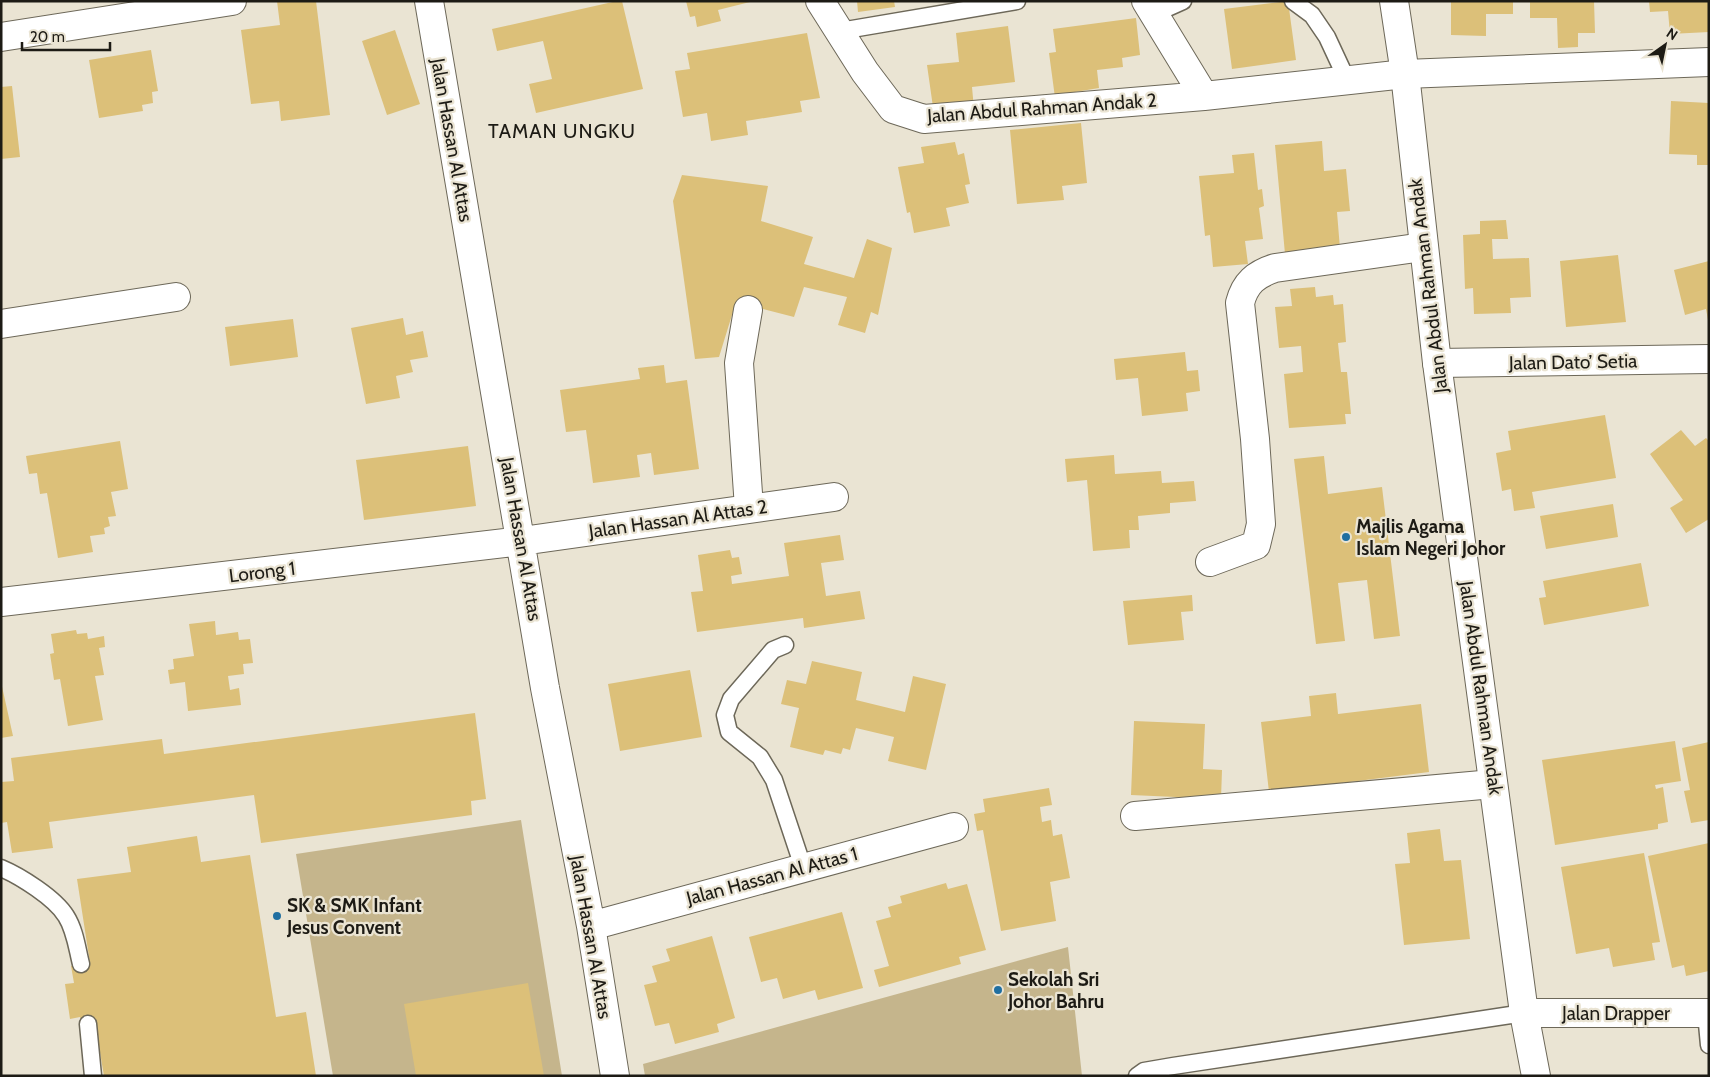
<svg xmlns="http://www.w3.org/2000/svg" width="1710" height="1077" viewBox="0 0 1710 1077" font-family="Cabin,sans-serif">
	<rect width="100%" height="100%" fill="#eae4d3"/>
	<path fill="#c5b58c" d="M 521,820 L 562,1076 L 333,1076 L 296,854 Z
		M 1068,947 L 1082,1076 L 645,1076 L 643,1064 Z"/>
	<path fill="#dcc079" d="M 277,1 L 316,1 L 330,115 L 281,121 L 279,101 L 251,104 L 241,30 L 280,25 Z
		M 617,1 L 622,1 L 643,89 L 536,113 L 529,84 L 552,79 L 543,41 L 497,51 L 492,29 Z
		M 686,1 L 750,1 L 750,2 L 718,10 L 721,21 L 697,27 L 695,16 L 690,17 Z
		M 857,1 L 894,1 L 895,7 L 858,12 Z
		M 1288,1 L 1296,60 L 1232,69 L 1224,9 Z
		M 1451,1 L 1513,1 L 1513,14 L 1486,14 L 1486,36 L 1451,35 Z
		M 1530,1 L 1594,1 L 1595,33 L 1578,33 L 1578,47 L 1558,48 L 1557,18 L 1530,18 Z
		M 1649,1 L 1709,1 L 1709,32 L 1670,34 L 1668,11 L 1650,12 Z
		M 1136,18 L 1140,55 L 1122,58 L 1123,67 L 1097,70 L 1099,88 L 1075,92 L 1076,102 L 1056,105 L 1049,53 L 1056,52 L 1053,29 Z
		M 1008,26 L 1015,82 L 972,87 L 974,109 L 934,114 L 927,65 L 959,62 L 956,33 Z
		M 395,30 L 420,104 L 387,115 L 362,41 Z
		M 807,33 L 820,98 L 800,101 L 802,112 L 746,121 L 748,135 L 711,141 L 707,113 L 683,117 L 675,71 L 690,69 L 687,53 Z
		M 151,50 L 158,91 L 152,92 L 153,103 L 142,105 L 143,111 L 99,118 L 89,60 Z
		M 12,86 L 20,157 L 1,159 L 1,87 Z
		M 1671,101 L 1709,103 L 1709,165 L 1697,165 L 1697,155 L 1669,154 Z
		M 1081,123 L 1087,183 L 1062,186 L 1064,200 L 1017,204 L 1010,130 Z
		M 1322,141 L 1324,171 L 1346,169 L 1350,211 L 1337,212 L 1340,249 L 1285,254 L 1275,145 Z
		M 955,142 L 958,155 L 964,153 L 970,184 L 965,185 L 969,203 L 946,208 L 950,226 L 914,233 L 910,212 L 907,213 L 898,167 L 924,163 L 921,147 Z
		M 1254,153 L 1258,190 L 1262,189 L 1264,206 L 1259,208 L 1263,239 L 1245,241 L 1248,264 L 1213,267 L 1210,235 L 1205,236 L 1199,176 L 1234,173 L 1232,155 Z
		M 682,175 L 768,186 L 761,221 L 813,237 L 804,264 L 854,278 L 867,239 L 892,248 L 878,315 L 871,312 L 865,333 L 838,325 L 847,297 L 804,287 L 794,317 L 736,302 L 719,357 L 695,359 L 673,201 Z
		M 1506,220 L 1508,239 L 1492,239 L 1493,259 L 1529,258 L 1531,297 L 1510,298 L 1511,313 L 1474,314 L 1473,288 L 1465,289 L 1463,235 L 1480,234 L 1480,221 Z
		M 1618,255 L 1626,322 L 1566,327 L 1560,261 Z
		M 1709,261 L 1709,320 L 1708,320 L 1706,309 L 1685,315 L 1674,270 Z
		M 1315,287 L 1316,297 L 1333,295 L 1334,305 L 1343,304 L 1346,342 L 1338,343 L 1341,372 L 1347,372 L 1351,414 L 1345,414 L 1346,424 L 1289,428 L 1284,374 L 1303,372 L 1301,346 L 1279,348 L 1275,307 L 1292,306 L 1290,289 Z
		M 403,318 L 406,335 L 423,331 L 428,357 L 410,360 L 413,372 L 396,376 L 400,398 L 366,404 L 351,328 Z
		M 293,319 L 298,357 L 230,366 L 225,327 Z
		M 1185,352 L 1187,371 L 1198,370 L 1200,391 L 1186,393 L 1188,411 L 1142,416 L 1138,378 L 1116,380 L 1114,359 Z
		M 664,365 L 666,383 L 687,380 L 699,469 L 654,475 L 651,453 L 637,455 L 640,477 L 593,483 L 586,430 L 566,432 L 560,390 L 640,379 L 638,368 Z
		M 1605,415 L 1616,478 L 1532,492 L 1535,508 L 1514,511 L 1511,489 L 1502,491 L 1496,453 L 1511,450 L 1508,431 Z
		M 1681,430 L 1695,446 L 1706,438 L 1709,441 L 1709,519 L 1686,533 L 1670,508 L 1683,500 L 1650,454 Z
		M 120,441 L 128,489 L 111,492 L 116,516 L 108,517 L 110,526 L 104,528 L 105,534 L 90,536 L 93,552 L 58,558 L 47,493 L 40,494 L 37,473 L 29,474 L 26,456 Z
		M 468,446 L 476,506 L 364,520 L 356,460 Z
		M 1114,455 L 1115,474 L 1161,471 L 1162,483 L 1194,481 L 1196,501 L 1170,503 L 1170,513 L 1138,516 L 1139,530 L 1129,530 L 1130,548 L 1093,551 L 1087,480 L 1067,482 L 1065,459 Z
		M 1324,456 L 1328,494 L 1382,487 L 1400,636 L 1374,639 L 1367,580 L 1338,583 L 1345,641 L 1316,644 L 1294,459 Z
		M 1613,504 L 1618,537 L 1546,549 L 1540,516 Z
		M 840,535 L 844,560 L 821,563 L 826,596 L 860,591 L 865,619 L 804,628 L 803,618 L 697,632 L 691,592 L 703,591 L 698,555 L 730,550 L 732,558 L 739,557 L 742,574 L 731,576 L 732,584 L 789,576 L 784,543 Z
		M 1641,563 L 1649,606 L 1544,625 L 1539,598 L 1546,597 L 1543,581 Z
		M 1192,595 L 1193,611 L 1181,612 L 1184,640 L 1128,645 L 1123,601 Z
		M 215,621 L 216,635 L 238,632 L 239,640 L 250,639 L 253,663 L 243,664 L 244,674 L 228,676 L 230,690 L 239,688 L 241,705 L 188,711 L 185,682 L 170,684 L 168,670 L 174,669 L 173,659 L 194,656 L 189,624 Z
		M 76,630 L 77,634 L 87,633 L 88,639 L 104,636 L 105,647 L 99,648 L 104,675 L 95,676 L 103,720 L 68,726 L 60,679 L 54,680 L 50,654 L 54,653 L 51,634 Z
		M 812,661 L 862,672 L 856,700 L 905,712 L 913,676 L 946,684 L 926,770 L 888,761 L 894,737 L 856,728 L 850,750 L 843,748 L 841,754 L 825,750 L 823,755 L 790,747 L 799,708 L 781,704 L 787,680 L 806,684 Z
		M 690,670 L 702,737 L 620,751 L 608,684 Z
		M 1,682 L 13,736 L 1,738 Z
		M 1336,693 L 1338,714 L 1421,704 L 1429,772 L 1269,792 L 1261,722 L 1311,716 L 1309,696 Z
		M 475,713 L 486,799 L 471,801 L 472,815 L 261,843 L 254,795 L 49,822 L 53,848 L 12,853 L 7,822 L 1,823 L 1,782 L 14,781 L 11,758 L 162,739 L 164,754 Z
		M 1134,721 L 1205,724 L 1203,769 L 1222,770 L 1221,799 L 1131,795 Z
		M 1675,741 L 1681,781 L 1655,785 L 1656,789 L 1663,787 L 1668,822 L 1658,824 L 1658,829 L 1555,845 L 1542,760 Z
		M 1709,742 L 1709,820 L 1691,823 L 1684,791 L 1690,790 L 1682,748 Z
		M 1049,788 L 1052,805 L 1040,807 L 1042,822 L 1051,820 L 1053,836 L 1062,834 L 1070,878 L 1050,882 L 1056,921 L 1001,931 L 983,830 L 977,831 L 974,814 L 985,812 L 983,799 Z
		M 1440,829 L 1444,861 L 1461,860 L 1470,939 L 1404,945 L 1395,864 L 1410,863 L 1407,833 Z
		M 197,836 L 201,862 L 250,855 L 276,1017 L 306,1012 L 316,1076 L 104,1076 L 95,1023 L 82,1025 L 80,1017 L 70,1019 L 65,984 L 74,983 L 71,966 L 90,963 L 77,879 L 131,872 L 127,847 Z
		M 1709,843 L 1709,971 L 1686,976 L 1684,965 L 1672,968 L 1648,856 Z
		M 1644,853 L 1660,942 L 1652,943 L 1655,960 L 1613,967 L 1609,948 L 1576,954 L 1561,867 Z
		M 946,883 L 948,889 L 967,884 L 986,950 L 959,957 L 961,964 L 879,987 L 874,970 L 889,966 L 876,921 L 891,917 L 888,907 L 902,903 L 900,896 Z
		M 842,912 L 863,988 L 818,1000 L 815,990 L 783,999 L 777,978 L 761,982 L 749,937 Z
		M 712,936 L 735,1018 L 717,1024 L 719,1032 L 675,1044 L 669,1023 L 655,1026 L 644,985 L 657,982 L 652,966 L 670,961 L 666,949 Z
		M 528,983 L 544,1076 L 416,1076 L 404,1004 Z"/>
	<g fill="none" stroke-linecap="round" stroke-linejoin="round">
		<g stroke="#6d6859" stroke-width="19">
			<path id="service" d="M 1293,1 L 1312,15 L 1327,37 L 1347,80
				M 1154,14 L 1183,1
				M 840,31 L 1017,1
				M 785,645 L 773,650 L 731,699 L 725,715 L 729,732 L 760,757 L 774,780 L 803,867
				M 1,868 C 20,876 55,898 66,916 C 75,930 77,948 81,964
				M 1706,1013 L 1709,1045
				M 88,1024 L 93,1076
				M 1137,1076 L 1144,1071 L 1173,1066 L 1524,1013"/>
		</g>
		<g stroke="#6d6859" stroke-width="30">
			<path id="minor" d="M 429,1 L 545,688 L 591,926 L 615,1076
				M 820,1 L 865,72 L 893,109 L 924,119 L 1204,96 L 1405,74 L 1709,62
				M 1146,1 L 1204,96
				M 1,37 L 232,1
				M 748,310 L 739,363 L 749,508
				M 1,324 L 176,297
				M 1437,363 L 1709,359
				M 1210,562 L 1256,545 L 1261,524 L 1255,439 L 1240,303 C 1245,283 1256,274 1275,268 L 1423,247
				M 1,602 L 522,541 L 834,497
				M 1135,816 L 1493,784
				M 591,926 L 954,827
				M 1524,1013 L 1709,1013"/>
		</g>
		<g stroke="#6d6859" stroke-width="30">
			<path id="tertiary" d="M 1394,1 L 1405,74 L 1437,363 L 1524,1013 L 1536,1076"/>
		</g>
		<use href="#service" stroke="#fff" stroke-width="16"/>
		<use href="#minor" stroke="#fff" stroke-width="28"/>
		<use href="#tertiary" stroke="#fff" stroke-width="28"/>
	</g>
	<g fill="#206fa1" stroke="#eae4d3" stroke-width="2">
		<circle cx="1346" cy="537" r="5"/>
		<circle cx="277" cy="916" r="5"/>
		<circle cx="998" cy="990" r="5"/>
	</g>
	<g text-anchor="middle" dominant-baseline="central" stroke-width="4.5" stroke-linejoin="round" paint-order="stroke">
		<g font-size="19" fill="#1d1b15" stroke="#eae4d3">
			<text transform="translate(1042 108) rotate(-4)">Jalan Abdul Rahman Andak 2</text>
			<text transform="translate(452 140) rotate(80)">Jalan Hassan Al Attas</text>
			<text transform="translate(1428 286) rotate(-97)">Jalan Abdul Rahman Andak</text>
			<text transform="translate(1573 362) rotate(-1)">Jalan Dato’ Setia</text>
			<text transform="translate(678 519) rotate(-8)">Jalan Hassan Al Attas 2</text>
			<text transform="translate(521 539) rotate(80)">Jalan Hassan Al Attas</text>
			<text transform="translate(262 572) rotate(-7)">Lorong 1</text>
			<text transform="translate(1481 688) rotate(82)">Jalan Abdul Rahman Andak</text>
			<text transform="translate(772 876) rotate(-15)">Jalan Hassan Al Attas 1</text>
			<text transform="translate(591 937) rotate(80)">Jalan Hassan Al Attas</text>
			<text x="1616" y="1013">Jalan Drapper</text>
		</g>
		<g font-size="19" font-weight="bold" fill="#1d1b15" stroke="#eae4d3" text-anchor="start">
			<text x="1356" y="526">Majlis Agama<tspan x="1356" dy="22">Islam Negeri Johor</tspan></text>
			<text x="287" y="905">SK &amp; SMK Infant<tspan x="287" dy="22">Jesus Convent</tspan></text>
			<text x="1008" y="979">Sekolah Sri<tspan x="1008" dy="22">Johor Bahru</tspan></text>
		</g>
		<g font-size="20" letter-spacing="1" fill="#1d1b15" stroke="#eae4d3">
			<text x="562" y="131">TAMAN UNGKU</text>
		</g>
	</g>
	<rect width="1710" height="1077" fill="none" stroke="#1d1b15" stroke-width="5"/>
	<g transform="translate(1665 45) rotate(33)" stroke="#eae4d3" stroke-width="4" paint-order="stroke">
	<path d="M0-4L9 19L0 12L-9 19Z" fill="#1d1b15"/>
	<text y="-8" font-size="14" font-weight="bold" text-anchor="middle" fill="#1d1b15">N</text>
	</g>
	<path d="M22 42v8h88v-8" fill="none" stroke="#1d1b15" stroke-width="2.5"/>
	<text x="30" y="42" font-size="15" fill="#1d1b15" stroke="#eae4d3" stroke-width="4" paint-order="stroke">20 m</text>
</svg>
